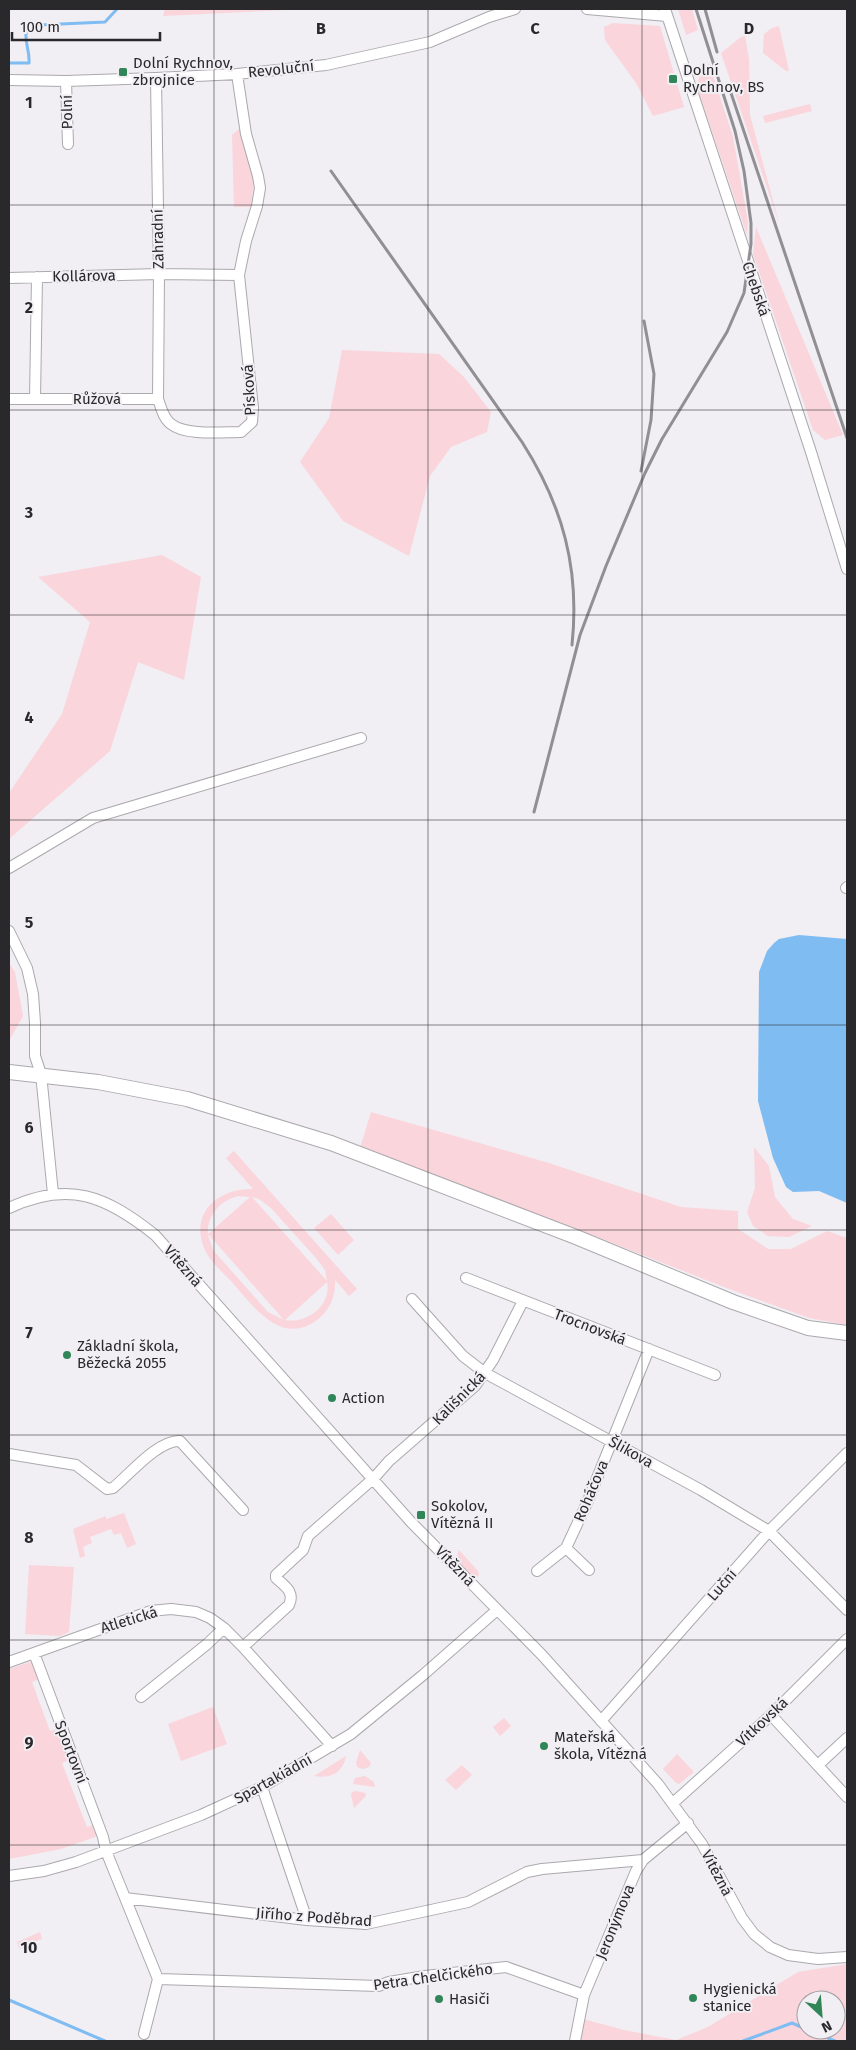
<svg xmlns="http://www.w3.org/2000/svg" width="856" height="2050" viewBox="0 0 856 2050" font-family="'Fira Sans',sans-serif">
	<rect width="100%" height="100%" fill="#f1eef4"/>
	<path fill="#fad5dc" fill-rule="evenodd" d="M 165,9 L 305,9 L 163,16 Z
		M 678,9 L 692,9 L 698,30 L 686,35 Z
		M 613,23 L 660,26 L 684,107 L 653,116 L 636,83 L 605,40 L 604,27 Z
		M 779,26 L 789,71 L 786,71 L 763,53 L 764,34 L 772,28 Z
		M 745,36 L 749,59 L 750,115 L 779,223 L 721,53 L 741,37 Z
		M 709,63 L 733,137 L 748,222 L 747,235 L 698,90 L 698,80 Z
		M 810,104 L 812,111 L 765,123 L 763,116 Z
		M 239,129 L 242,129 L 254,181 L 251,207 L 234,207 L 232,135 Z
		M 756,227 L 843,435 L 825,440 L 813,430 L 753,254 Z
		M 342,350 L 439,354 L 464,377 L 491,412 L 487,432 L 451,447 L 430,476 L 409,556 L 343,521 L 300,462 L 329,418 Z
		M 162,555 L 201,577 L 184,680 L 138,662 L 110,751 L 9,839 L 9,793 L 62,714 L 90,622 L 38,577 Z
		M 9,963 L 15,972 L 23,1016 L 9,1041 Z
		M 371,1112 L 549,1163 L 681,1207 L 738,1211 L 738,1229 L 768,1249 L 791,1249 L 827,1231 L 847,1238 L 847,1325 L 809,1318 L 729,1289 L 564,1224 L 469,1190 L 360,1148 Z
		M 754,1147 L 769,1166 L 775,1197 L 793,1219 L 812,1226 L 789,1237 L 768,1236 L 753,1226 L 747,1212 L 755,1188 Z
		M 234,1151 L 357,1289 L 349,1296 L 335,1280 C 336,1296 330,1310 317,1320 C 281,1347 252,1305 231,1281 C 221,1271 208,1260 203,1245 C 191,1210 221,1188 253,1189 L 226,1158 ZM 238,1196 L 250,1197 L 208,1234 C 207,1215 220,1201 238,1196 ZM 252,1197 L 259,1199 L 271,1208 L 316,1258 L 325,1270 L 327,1281 ZM 208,1235 L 209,1235 L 284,1320 L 268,1312 L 213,1250 ZM 327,1282 C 332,1305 307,1324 285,1320 Z
		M 331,1214 L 354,1240 L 338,1255 L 314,1228 Z
		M 124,1513 L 136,1544 L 127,1548 L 121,1533 L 114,1535 L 111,1529 L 90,1537 L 92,1543 L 83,1547 L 85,1556 L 80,1558 L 73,1529 L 106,1516 L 106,1519 Z
		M 459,1550 L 478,1571 L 479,1575 L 475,1580 C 467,1571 453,1563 459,1550 Z
		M 29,1565 L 74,1567 L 69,1632 L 60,1636 L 25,1634 Z
		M 30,1662 L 32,1663 L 39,1679 L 32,1682 L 50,1731 L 58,1729 L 69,1760 L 62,1763 L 87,1827 L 94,1825 L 98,1836 L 61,1849 L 9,1859 L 9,1669 Z
		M 213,1707 L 227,1744 L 181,1761 L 168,1724 Z
		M 504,1718 L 511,1726 L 500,1736 L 493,1727 Z
		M 360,1750 L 371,1763 L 369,1767 L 363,1769 L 357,1767 L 356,1763 Z
		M 677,1754 L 694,1772 L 679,1784 L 676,1783 L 663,1769 Z
		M 346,1756 C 343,1773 330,1779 314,1776 Z
		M 462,1765 L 472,1775 L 456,1790 L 445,1780 Z
		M 365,1776 L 374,1782 L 375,1787 L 353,1784 L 355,1778 Z
		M 356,1791 L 365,1793 L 366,1796 L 354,1808 L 351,1795 L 352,1792 Z
		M 40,1932 L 42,1939 L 19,1948 L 17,1942 Z
		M 847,1964 L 847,2041 L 579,2041 L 583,2019 L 624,2030 L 676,2040 L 708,2027 L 798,1972 ZM 806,2000 L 836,2000 L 836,2030 L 806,2030 Z"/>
	<path fill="#7fbcf2" d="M 799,935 L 847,939 L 847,1203 L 819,1191 L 793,1192 L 786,1187 L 773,1158 L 758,1101 L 759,972 L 767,951 L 774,943 L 779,939 Z"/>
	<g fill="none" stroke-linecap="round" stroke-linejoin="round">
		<path stroke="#7fbcf2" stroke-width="3" d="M 9,63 L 29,63 C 30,52 25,44 26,33 L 39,25 L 105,22 L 117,9
			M 9,2000 L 105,2041
			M 809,2030 L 835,2041
			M 743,2041 L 792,2023 L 806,2029"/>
		<g stroke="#aba9ae" stroke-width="12">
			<path id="minor" d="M 587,9 L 667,16
				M 665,9 L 811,452 L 847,569
				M 156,78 L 159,274 L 158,399 C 161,407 163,418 171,424 C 186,436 222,432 241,432 L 252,422 L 253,408 L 239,275 L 246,241 L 257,206 L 260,188 L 258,176 L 246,134 L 237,74
				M 9,80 L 66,81 L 156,78 L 237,74 L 326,65 L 430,42 L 489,17 L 515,9
				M 66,81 L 68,144
				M 9,278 L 159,274 L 239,275
				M 9,399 L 158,399
				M 35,399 L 37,277
				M 9,868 L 93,818 L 361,738
				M 846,888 L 847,887
				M 9,931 L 27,968 L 33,994 L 35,1023 L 35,1056 L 41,1074 L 53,1194
				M 9,1208 C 69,1180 106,1196 155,1235 L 411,1522 L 542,1655 L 658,1784 L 702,1844 L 742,1918 L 754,1934 L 770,1947 L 788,1955 L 818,1959 L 847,1957
				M 466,1278 L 715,1375
				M 412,1299 L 463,1356 L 485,1373 L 701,1490 L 769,1531 L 847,1610
				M 9,1454 L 76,1465 L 107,1489 L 113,1488 C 130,1474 158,1440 180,1441 L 243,1510
				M 566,1548 L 589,1570
				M 537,1571 L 566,1548 L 587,1503 L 649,1349
				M 243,1647 L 289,1605 C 295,1592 285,1586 276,1578 L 276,1575 L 303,1550 L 308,1536 L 374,1478 L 389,1461 L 475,1386 L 493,1360 L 523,1301
				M 34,1653 L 103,1837 L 106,1851 L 158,1979 L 144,2034
				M 9,1662 L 151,1611 L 171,1609 L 196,1612 L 210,1618 L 224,1628 L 243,1647 L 332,1746
				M 141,1697 L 206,1645 L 224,1628
				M 771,1715 L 847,1797
				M 601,1721 L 769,1531 L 847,1453
				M 818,1765 L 847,1738
				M 262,1787 L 307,1920
				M 673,1803 L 771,1715 L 847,1639
				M 9,1876 L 44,1871 L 76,1862 L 201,1815 L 262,1787 L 351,1734 L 423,1675 L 497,1610
				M 125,1898 L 307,1920 L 366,1924 L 468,1902 L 527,1872 L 542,1869 L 643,1860
				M 158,1979 L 378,1986 L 389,1982 L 425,1976 L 506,1967 L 584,1995
				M 575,2041 L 584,1995 L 636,1871 L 643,1860 L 688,1823"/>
		</g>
		<g stroke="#aba9ae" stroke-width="16">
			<path id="major" d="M 9,1072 L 98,1082 L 187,1099 L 331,1143 L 576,1237 L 733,1302 L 808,1328 L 847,1333"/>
		</g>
		<use href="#minor" stroke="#fff" stroke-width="10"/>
		<use href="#major" stroke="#fff" stroke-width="14"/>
		<path stroke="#918f93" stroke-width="3" d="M 705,9 L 717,52
			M 730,90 L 847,438
			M 331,171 L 522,442 C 563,506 580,569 572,645
			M 641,471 L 651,420 L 654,374 L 644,321
			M 534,812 L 580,635 L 606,566 L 645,473 L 662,439 L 727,332 L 744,293 L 751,244 L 751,223 L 744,171 L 735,131 L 696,9"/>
	</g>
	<path fill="none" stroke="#29282a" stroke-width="1" stroke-opacity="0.55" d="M 214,9 L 214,2041M 428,9 L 428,2041M 642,9 L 642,2041M 9,205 L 847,205M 9,410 L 847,410M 9,615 L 847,615M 9,820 L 847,820M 9,1025 L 847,1025M 9,1230 L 847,1230M 9,1435 L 847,1435M 9,1640 L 847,1640M 9,1845 L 847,1845"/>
	<g fill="#318659" stroke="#f1eef4" stroke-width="2">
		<rect x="118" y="67" width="10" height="10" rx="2.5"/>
		<rect x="668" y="74" width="10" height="10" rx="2.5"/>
		<circle cx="67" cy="1355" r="5"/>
		<circle cx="332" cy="1398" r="5"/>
		<rect x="416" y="1510" width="10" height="10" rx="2.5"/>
		<circle cx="544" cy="1746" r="5"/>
		<circle cx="693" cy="1998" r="5"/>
		<circle cx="439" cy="1999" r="5"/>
	</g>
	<g text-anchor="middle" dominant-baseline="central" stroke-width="4" stroke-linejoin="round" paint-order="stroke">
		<g font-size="15" fill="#29282a" stroke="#f1eef4" text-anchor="start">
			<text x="133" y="63">Dolní Rychnov,<tspan x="133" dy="17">zbrojnice</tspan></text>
			<text x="683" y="70">Dolní<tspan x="683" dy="17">Rychnov, BS</tspan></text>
			<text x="77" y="1346">Základní škola,<tspan x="77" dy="17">Běžecká 2055</tspan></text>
			<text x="342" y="1398">Action</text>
			<text x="431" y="1506">Sokolov,<tspan x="431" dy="17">Vítězná II</tspan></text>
			<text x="554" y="1737">Mateřská<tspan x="554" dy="17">škola, Vítězná</tspan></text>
			<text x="703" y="1989">Hygienická<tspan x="703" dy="17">stanice</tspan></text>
			<text x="449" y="1999">Hasiči</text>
		</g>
		<g font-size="15" fill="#29282a" stroke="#f1eef4">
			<text transform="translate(281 69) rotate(-6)">Revoluční</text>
			<text transform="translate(67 112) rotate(-91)">Polní</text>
			<text transform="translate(158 239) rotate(-91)">Zahradní</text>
			<text transform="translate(84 276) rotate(-1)">Kollárova</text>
			<text transform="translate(756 289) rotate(71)">Chebská</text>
			<text transform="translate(249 390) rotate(-93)">Písková</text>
			<text x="97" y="399">Růžová</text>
			<text transform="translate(183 1266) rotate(49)">Vítězná</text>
			<text transform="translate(590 1327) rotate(21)">Trocnovská</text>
			<text transform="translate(459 1398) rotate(-45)">Kališnická</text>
			<text transform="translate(631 1452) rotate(29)">Šlikova</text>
			<text transform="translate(591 1491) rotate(-67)">Roháčova</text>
			<text transform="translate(455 1566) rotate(46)">Vítězná</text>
			<text transform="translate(722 1585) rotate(-49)">Luční</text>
			<text transform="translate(129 1620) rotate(-17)">Atletická</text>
			<text transform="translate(762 1722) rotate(-43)">Vítkovská</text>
			<text transform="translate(71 1752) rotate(69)">Sportovní</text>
			<text transform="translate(273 1779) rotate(-29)">Spartakiádní</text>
			<text transform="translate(717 1873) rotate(62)">Vítězná</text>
			<text transform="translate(314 1917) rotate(4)">Jiřího z Poděbrad</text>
			<text transform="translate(615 1922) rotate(-68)">Jeronýmova</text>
			<text transform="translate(433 1977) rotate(-8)">Petra Chelčického</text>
		</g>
	</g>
	<g font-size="16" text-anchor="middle" font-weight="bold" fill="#29282a" stroke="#f1eef4" stroke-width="4" stroke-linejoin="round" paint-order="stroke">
		<text x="321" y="34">B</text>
		<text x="535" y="34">C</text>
		<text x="749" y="34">D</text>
		<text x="29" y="108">1</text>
		<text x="29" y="313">2</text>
		<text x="29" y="518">3</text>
		<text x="29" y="723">4</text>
		<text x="29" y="928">5</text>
		<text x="29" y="1133">6</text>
		<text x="29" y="1338">7</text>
		<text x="29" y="1543">8</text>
		<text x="29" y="1748">9</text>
		<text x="29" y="1953">10</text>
	</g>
	<rect width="856" height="2050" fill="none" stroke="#29282a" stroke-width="20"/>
	<g transform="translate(821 2015) rotate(154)"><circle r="24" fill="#f1eef4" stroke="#a19fa3"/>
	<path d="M0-4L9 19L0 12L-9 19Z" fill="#318659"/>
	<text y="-8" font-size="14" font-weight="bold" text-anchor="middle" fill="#29282a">N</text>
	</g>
	<path d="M12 32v8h148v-8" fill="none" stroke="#29282a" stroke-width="2.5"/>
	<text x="20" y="32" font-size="15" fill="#29282a" stroke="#f1eef4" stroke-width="4" paint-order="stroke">100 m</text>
</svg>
